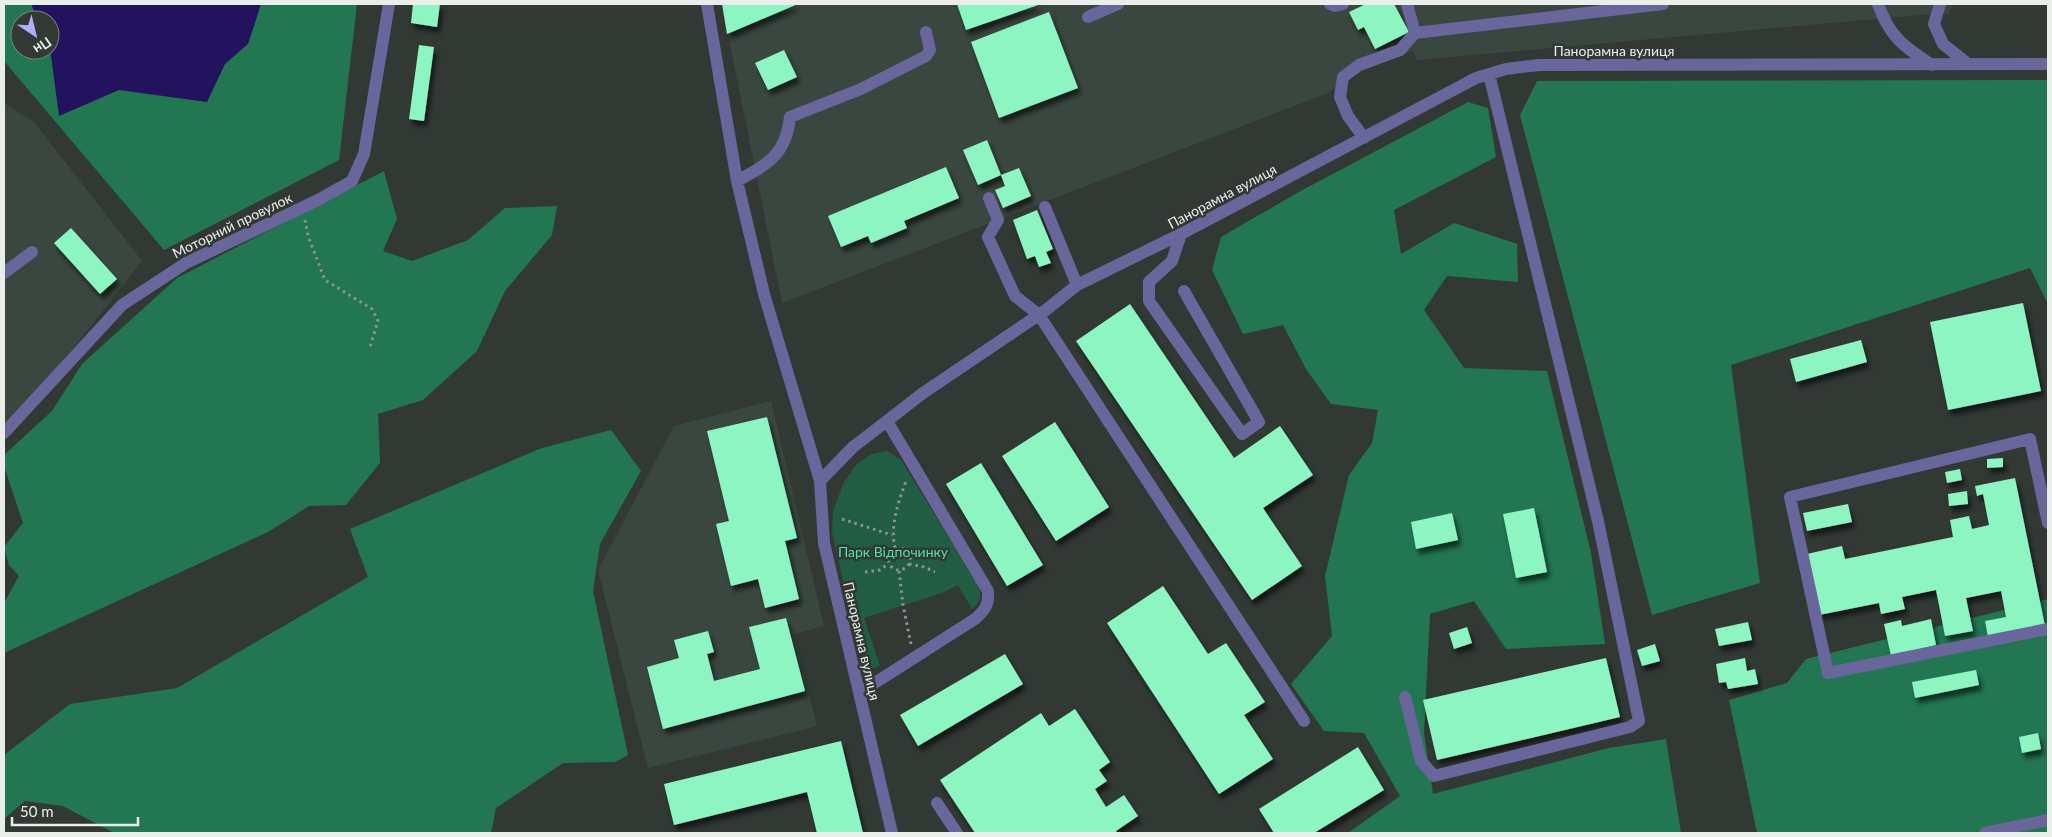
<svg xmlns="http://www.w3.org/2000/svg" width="2052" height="837" viewBox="0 0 2052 837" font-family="Lato,sans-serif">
	<defs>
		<filter id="shadow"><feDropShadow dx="3" dy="5.5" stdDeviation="2.5" flood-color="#0009"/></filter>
	</defs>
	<rect width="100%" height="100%" fill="#323935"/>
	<path fill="#3a4740" d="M 722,4 L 1953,4 L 1948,14 L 1921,15 L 1417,60 L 1413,51 L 1364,70 L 1328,93 L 782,303 Z
		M 4,103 L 35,123 L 142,261 L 4,436 Z
		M 771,401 L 824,626 L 794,634 L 817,726 L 648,768 L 598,570 L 674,426 Z"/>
	<path fill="#215d42" d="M 887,451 L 901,460 L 979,586 C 981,596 981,602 972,609 L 958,585 L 942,593 L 864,618 L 880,666 L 868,670 L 852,620 L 832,532 L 833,511 L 844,482 L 856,465 L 871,454 Z"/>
	<path fill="#227652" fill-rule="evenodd" d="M 4,4 L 357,4 L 339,160 L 164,250 L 4,61 ZM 20,20 L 50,20 L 50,50 L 20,50 Z
		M 2048,80 L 2048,304 L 2030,268 L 1731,365 L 1760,583 L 1652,615 L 1520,115 L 1537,81 Z
		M 1468,102 L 1488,108 L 1496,157 L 1394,210 L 1401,254 L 1454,223 L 1517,244 L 1518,282 L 1447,276 L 1424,310 L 1464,368 L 1547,371 L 1591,553 L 1605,644 L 1506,649 L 1474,601 L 1430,614 L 1424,733 L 1433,794 L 1609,748 L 1666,739 L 1681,833 L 1348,833 L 1400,796 L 1364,733 L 1324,731 L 1291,684 L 1332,636 L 1325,576 L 1349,475 L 1372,443 L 1378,410 L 1331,404 L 1306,369 L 1283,325 L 1243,334 L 1212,270 L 1221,237 L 1297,193 Z
		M 384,171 L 397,219 L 383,251 L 412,261 L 468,240 L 505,208 L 557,206 L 552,235 L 505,291 L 477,351 L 423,400 L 378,414 L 380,463 L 346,505 L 309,506 L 268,532 L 4,653 L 4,603 L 19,576 L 9,565 L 4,547 L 23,523 L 4,466 L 4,455 L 52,411 L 82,364 L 177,278 Z
		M 611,430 L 641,471 L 600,544 L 593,591 L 628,755 L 615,762 L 563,763 L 496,808 L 491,833 L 114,833 L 63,806 L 25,801 L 4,819 L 4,755 L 70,704 L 177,688 L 368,577 L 350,529 L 542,448 Z
		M 2048,599 L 2048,833 L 1757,833 L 1729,700 L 1787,683 L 1806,659 Z"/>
	<path fill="#23125d" d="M 31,4 L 261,4 L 248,44 L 225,64 L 207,102 L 119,90 L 59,116 L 50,48 L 50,20 L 38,20 Z"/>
	<path fill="#8cf5c1" filter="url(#shadow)" d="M 413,4 L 440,4 L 437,27 L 411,23 Z
		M 722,4 L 798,4 L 727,34 Z
		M 957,4 L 1041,4 L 966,30 Z
		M 1366,4 L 1394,4 L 1409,32 L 1375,49 L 1364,27 L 1358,30 L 1349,12 Z
		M 1049,12 L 1078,88 L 999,118 L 971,42 Z
		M 419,45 L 434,47 L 424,121 L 409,119 Z
		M 784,50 L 797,77 L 768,90 L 755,63 Z
		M 987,140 L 1001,175 L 978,185 L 963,150 Z
		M 946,167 L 959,198 L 904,221 L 907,228 L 871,243 L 868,236 L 841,247 L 828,216 Z
		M 1019,168 L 1031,196 L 1003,208 L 995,190 L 1005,186 L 1001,175 Z
		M 1037,210 L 1053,249 L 1046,252 L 1051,263 L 1039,267 L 1035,256 L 1027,259 L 1013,220 Z
		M 71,228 L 117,279 L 100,294 L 54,243 Z
		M 2023,303 L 2041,391 L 1948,410 L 1930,322 Z
		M 1130,304 L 1234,458 L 1280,426 L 1313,475 L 1263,508 L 1302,566 L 1252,600 L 1076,341 Z
		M 1861,340 L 1867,362 L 1796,382 L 1790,359 Z
		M 767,417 L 797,538 L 785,541 L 799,599 L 765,608 L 758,579 L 731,586 L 716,524 L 729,521 L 707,431 Z
		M 1055,422 L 1109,507 L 1056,541 L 1002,456 Z
		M 2003,458 L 2003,467 L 1987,468 L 1987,459 Z
		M 981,463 L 1043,565 L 1007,586 L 946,484 Z
		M 1960,469 L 1962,480 L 1947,483 L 1945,472 Z
		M 2015,478 L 2045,626 L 1988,637 L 1985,621 L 2006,617 L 2001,591 L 1966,598 L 1973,631 L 1945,636 L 1936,590 L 1902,597 L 1905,609 L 1881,614 L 1879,603 L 1819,615 L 1807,554 L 1842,546 L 1845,559 L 1953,537 L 1950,520 L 1969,516 L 1972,529 L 1989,525 L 1983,494 L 1977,496 L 1975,486 Z
		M 1967,491 L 1968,504 L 1949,506 L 1948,494 Z
		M 1848,504 L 1852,522 L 1807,531 L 1803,513 Z
		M 1534,508 L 1547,572 L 1516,578 L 1503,514 Z
		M 1452,513 L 1458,540 L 1416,549 L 1411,522 Z
		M 1163,586 L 1208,654 L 1226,643 L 1265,702 L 1244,715 L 1273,759 L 1219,794 L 1107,623 Z
		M 786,618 L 805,691 L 663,729 L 647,667 L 679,658 L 674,640 L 708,631 L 714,652 L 707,654 L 714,681 L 760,669 L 749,627 Z
		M 1931,619 L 1936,645 L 1891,656 L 1884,624 L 1901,620 L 1902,626 Z
		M 1748,622 L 1752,640 L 1719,646 L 1715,629 Z
		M 1467,627 L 1472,643 L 1454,649 L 1449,633 Z
		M 1655,644 L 1660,661 L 1642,666 L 1637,650 Z
		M 1005,654 L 1023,684 L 918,746 L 900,715 Z
		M 1606,658 L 1620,717 L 1437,760 L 1423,700 Z
		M 1745,658 L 1747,671 L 1755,669 L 1758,684 L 1728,689 L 1726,682 L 1719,683 L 1716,664 Z
		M 1976,670 L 1979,685 L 1915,698 L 1912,682 Z
		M 1075,709 L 1110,762 L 1099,770 L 1107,781 L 1095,789 L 1106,807 L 1124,795 L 1138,816 L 1116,831 L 1117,833 L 975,833 L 940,780 L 1041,713 L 1049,726 Z
		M 2038,733 L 2041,749 L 2022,753 L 2019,737 Z
		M 841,741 L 863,833 L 817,833 L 807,792 L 674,825 L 664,784 Z
		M 1358,747 L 1384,790 L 1314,833 L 1274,833 L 1259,809 Z"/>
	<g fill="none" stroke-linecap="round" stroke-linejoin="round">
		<path stroke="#8e9390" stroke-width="3" stroke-dasharray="2.5 4" stroke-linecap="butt" d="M 305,220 L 308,236 L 325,280 L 372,309 L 378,321 L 369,350
			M 842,519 L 892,535
			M888 559a11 11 0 1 1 22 0a11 11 0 1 1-22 0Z
			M 895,548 C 890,525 898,503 906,481
			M 909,564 L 924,567 L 935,572
			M 899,571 L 903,605 L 911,644
			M 865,572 L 880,570 L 888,564"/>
		<path stroke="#68669b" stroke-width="12" d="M 707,4 L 737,181 L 764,294 L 820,481
			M 1330,4 L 1335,6 L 1343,4
			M 1878,4 C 1889,36 1904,47 1932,65
			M 1940,4 L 1934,24 L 1943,44 L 1968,64
			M 1088,17 L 1118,4
			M 1415,33 L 1663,4
			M 1364,138 L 1348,116 L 1340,97 L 1343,77 L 1359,65 L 1400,50 L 1415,33 L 1407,4
			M 737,181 C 768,164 786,155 790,117 L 861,89 L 926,56 L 930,50 L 926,32
			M 989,198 L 998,220 L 988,237 L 1015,296 L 1039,315 L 1304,721
			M 1045,207 L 1077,285
			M 1181,234 L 1172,261 L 1149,282 L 1149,301 L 1242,434 L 1259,422 L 1184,291
			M 4,273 L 32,252
			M 4,433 L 122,305 L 186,263 L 318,200 L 352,181 L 364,154 L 389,4
			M 2048,523 L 2030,439 L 1790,497 L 1828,673 L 2048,629
			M 859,693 L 975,619 C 985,610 989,605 988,591 L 887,421
			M 1405,697 L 1421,761 L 1434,776 L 1630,727 L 1639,721 L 1598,521 L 1489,74
			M 937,803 L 957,833
			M 892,833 L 824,543 L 820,481 L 853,447 L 887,421 L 923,393 L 1046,310 L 1077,285 L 1181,234 L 1476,78 L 1506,69 L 1539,65 L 2048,64
			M 1985,833 L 2048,820"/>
	</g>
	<g text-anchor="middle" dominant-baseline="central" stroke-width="5" stroke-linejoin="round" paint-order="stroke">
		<g font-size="14" fill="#eaeeeb" stroke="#323935">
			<text x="1614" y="50">Панорамна вулиця</text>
			<text transform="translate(1222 196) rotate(-28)">Панорамна вулиця</text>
			<text transform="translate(232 225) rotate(-26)">Моторний провулок</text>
			<text transform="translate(862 641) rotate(77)">Панорамна вулиця</text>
		</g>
		<g font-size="14" fill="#50e0a1" stroke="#323935">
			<text x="893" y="551">Парк Відпочинку</text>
		</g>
	</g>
	<rect width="2052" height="837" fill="none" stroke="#eaeeeb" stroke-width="10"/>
	<g transform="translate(35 35) rotate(145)"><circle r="24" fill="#323935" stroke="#7c817e"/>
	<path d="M0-4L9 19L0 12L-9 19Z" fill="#afaefa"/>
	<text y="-8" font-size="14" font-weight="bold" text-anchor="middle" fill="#eaeeeb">Пн</text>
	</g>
	<path d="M12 817v8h126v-8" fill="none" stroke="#eaeeeb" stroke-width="2.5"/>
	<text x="20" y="817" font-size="15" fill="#eaeeeb" stroke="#323935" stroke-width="4" paint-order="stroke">50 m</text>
</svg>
